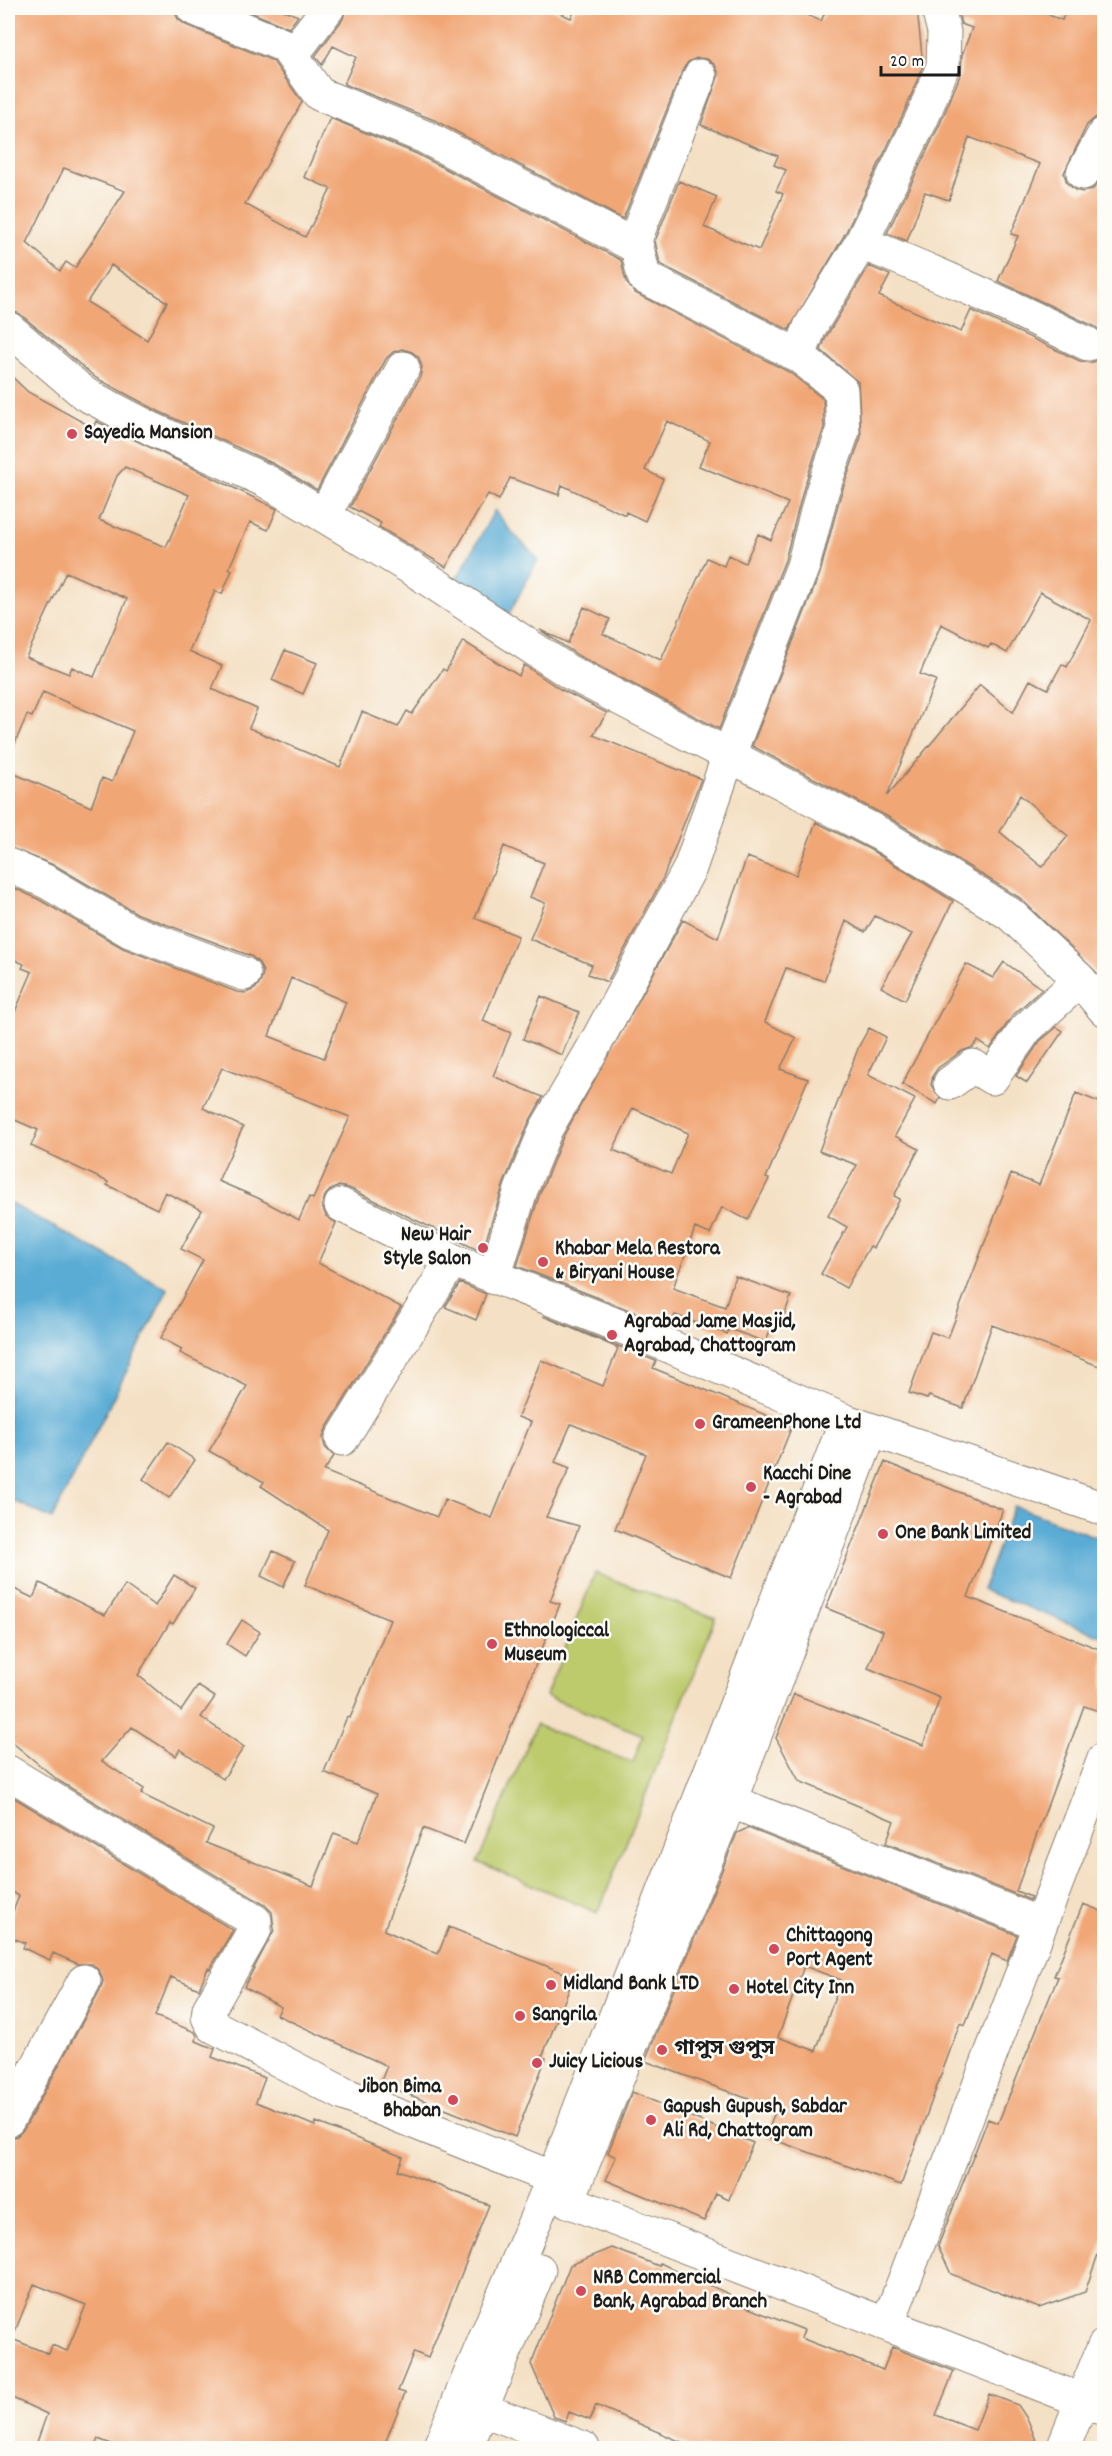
<svg xmlns="http://www.w3.org/2000/svg" width="1112" height="2456" viewBox="0 0 1112 2456" font-family="Dekko,'Noto Sans Bengali',sans-serif">
	<rect width="100%" height="100%" fill="#fdfcf7"/>
	<filter id="ink" filterUnits="userSpaceOnUse"><feTurbulence type="fractalNoise" baseFrequency=".0167" numOctaves="2"/><feDisplacementMap in="SourceGraphic" scale="12" xChannelSelector="R" yChannelSelector="G"/><feConvolveMatrix kernelMatrix="1 2 1 2 8 2 1 2 1" color-interpolation-filters="sRGB"/></filter>
	<filter id="wash" filterUnits="userSpaceOnUse"><feTurbulence type="fractalNoise" baseFrequency=".008" numOctaves="4" result="noise"/><feDisplacementMap in="SourceGraphic" scale="24" xChannelSelector="R" yChannelSelector="G"/><feGaussianBlur stdDeviation="1.35" result="paint"/><feColorMatrix in="noise" values="0 0 0 0 0 0 0 0 0 0 0 0 0 0 0 0 0 1.4 0 .05"/><feComposite in="paint" operator="in"/></filter>
	<g filter="url(#wash)">
		<rect width="100%" height="100%" fill="#f4e0c4"/>
		<path fill="#bdcb6d" stroke="#6c7444" stroke-width="1.5" d="M 595,1573 L 716,1618 L 598,1913 L 478,1862 L 536,1725 L 633,1763 L 643,1735 L 546,1696 Z"/>
		<path fill="#5aacd5" stroke="#3b6478" stroke-width="1.5" d="M 495,510 L 508,528 L 538,559 L 500,631 L 451,589 Z
			M 8,1202 L 168,1289 L 52,1519 L 8,1498 Z
			M 1014,1506 L 1104,1540 L 1104,1637 L 982,1590 Z"/>
		<g id="blocks">
			<path fill="#f1a674" fill-rule="evenodd" d="M 8,8 L 168,8 L 174,10 L 178,19 L 186,25 L 273,61 L 302,102 L 245,204 L 305,237 L 331,189 L 304,177 L 330,118 L 417,154 L 621,260 L 626,282 L 635,293 L 789,372 L 823,399 L 824,428 L 804,487 L 785,560 L 719,729 L 579,656 L 540,630 L 568,643 L 584,607 L 610,619 L 603,634 L 661,660 L 707,558 L 724,566 L 728,555 L 745,563 L 758,534 L 771,540 L 788,503 L 699,466 L 710,441 L 667,421 L 645,470 L 663,479 L 645,521 L 626,512 L 625,515 L 562,485 L 559,495 L 510,478 L 499,500 L 488,494 L 446,567 L 379,527 L 381,523 L 350,507 L 420,377 L 422,367 L 419,358 L 412,352 L 402,349 L 393,352 L 386,359 L 317,490 L 274,464 L 160,412 L 96,378 L 20,314 L 8,310 ZM 64,168 L 125,191 L 75,268 L 66,262 L 60,271 L 27,243 ZM 111,265 L 167,302 L 147,340 L 87,302 Z
				M 241,8 L 279,8 L 298,16 L 289,28 Z
				M 346,8 L 548,8 L 571,18 L 576,8 L 790,8 L 821,21 L 827,8 L 917,8 L 923,66 L 906,108 L 845,234 L 789,330 L 660,264 L 655,241 L 679,181 L 717,197 L 704,227 L 759,250 L 783,194 L 776,191 L 786,170 L 774,165 L 778,156 L 701,125 L 719,74 L 715,65 L 707,59 L 697,58 L 688,62 L 683,69 L 623,219 L 434,120 L 344,84 L 356,57 L 333,46 L 322,65 L 315,56 L 343,19 Z
				M 957,8 L 1030,8 L 1062,20 L 1067,8 L 1104,8 L 1104,115 L 1095,118 L 1087,125 L 1064,173 L 1067,183 L 1075,190 L 1083,192 L 1093,189 L 1104,173 L 1104,336 L 1096,327 L 998,281 L 1018,236 L 1011,234 L 1040,164 L 969,137 L 949,200 L 925,192 L 907,241 L 887,233 L 940,124 L 961,73 L 962,55 L 972,28 L 961,24 Z
				M 869,266 L 890,275 L 879,296 L 961,332 L 971,310 L 1080,361 L 1090,363 L 1098,360 L 1104,353 L 1104,980 L 1020,898 L 890,818 L 752,746 L 820,573 L 840,497 L 861,437 L 858,382 L 821,350 L 827,335 ZM 1040,592 L 1091,620 L 1067,667 L 1062,664 L 1048,689 L 1030,680 L 1013,712 L 980,685 L 887,796 L 936,680 L 920,674 L 941,624 L 988,648 L 991,644 L 1007,653 ZM 1020,795 L 1068,836 L 1042,867 L 1000,832 Z
				M 8,373 L 28,392 L 93,428 L 96,421 L 277,509 L 268,530 L 250,522 L 229,568 L 232,570 L 222,594 L 215,591 L 189,651 L 222,666 L 212,689 L 257,709 L 249,728 L 340,767 L 362,712 L 398,727 L 407,711 L 412,714 L 443,669 L 446,671 L 463,641 L 519,676 L 524,665 L 560,689 L 607,713 L 593,735 L 701,779 L 663,878 L 607,982 L 588,974 L 592,965 L 530,939 L 545,903 L 530,897 L 544,863 L 504,846 L 475,918 L 518,936 L 483,1021 L 511,1033 L 493,1076 L 543,1097 L 529,1122 L 504,1183 L 482,1252 L 349,1188 L 339,1186 L 330,1190 L 325,1196 L 322,1206 L 326,1216 L 336,1223 L 318,1263 L 401,1307 L 326,1429 L 323,1438 L 325,1447 L 334,1456 L 324,1471 L 437,1517 L 445,1499 L 492,1518 L 531,1422 L 518,1417 L 541,1360 L 603,1386 L 618,1348 L 543,1316 L 656,1361 L 653,1368 L 792,1426 L 731,1578 L 615,1529 L 646,1454 L 571,1424 L 555,1462 L 570,1468 L 546,1517 L 579,1526 L 550,1601 L 560,1604 L 464,1844 L 423,1828 L 384,1930 L 438,1954 L 449,1927 L 574,1977 L 542,2057 L 546,2058 L 515,2137 L 380,2083 L 387,2066 L 277,2015 L 281,2007 L 244,1987 L 274,1930 L 272,1912 L 265,1905 L 59,1781 L 8,1739 L 8,1586 L 33,1598 L 40,1583 L 105,1615 L 125,1585 L 155,1606 L 174,1575 L 195,1588 L 173,1624 L 170,1622 L 138,1675 L 181,1711 L 198,1686 L 215,1697 L 201,1717 L 244,1747 L 223,1779 L 180,1749 L 176,1756 L 132,1727 L 102,1761 L 144,1789 L 141,1794 L 213,1829 L 206,1843 L 313,1886 L 334,1833 L 358,1842 L 377,1794 L 324,1772 L 347,1717 L 350,1718 L 390,1620 L 305,1585 L 328,1530 L 261,1486 L 264,1482 L 209,1451 L 247,1386 L 180,1353 L 182,1349 L 161,1338 L 203,1260 L 181,1249 L 202,1210 L 165,1192 L 157,1209 L 107,1185 L 108,1182 L 31,1146 L 38,1130 L 8,1117 L 8,1028 L 32,972 L 22,968 L 24,964 L 8,957 L 8,896 L 12,887 L 38,899 L 123,948 L 237,992 L 246,993 L 255,989 L 261,981 L 263,972 L 259,963 L 251,956 L 138,914 L 56,866 L 8,847 L 8,771 L 91,807 L 102,778 L 112,782 L 133,731 L 43,692 L 32,717 L 27,715 L 8,759 ZM 125,467 L 189,495 L 166,547 L 99,520 L 117,476 ZM 66,572 L 127,599 L 94,677 L 72,667 L 69,674 L 26,657 ZM 291,978 L 346,1002 L 324,1058 L 269,1036 ZM 222,1068 L 350,1117 L 313,1199 L 309,1197 L 299,1220 L 258,1198 L 218,1181 L 243,1127 L 203,1108 Z
				M 285,650 L 317,663 L 303,694 L 272,680 Z
				M 816,822 L 871,850 L 953,901 L 905,1000 L 881,987 L 912,934 L 875,916 L 865,932 L 846,921 L 824,981 L 786,968 L 765,1022 L 796,1038 L 780,1069 L 808,1079 L 766,1178 L 769,1179 L 748,1220 L 722,1207 L 710,1234 L 695,1228 L 673,1288 L 725,1307 L 735,1276 L 791,1296 L 783,1319 L 775,1316 L 766,1342 L 729,1329 L 727,1334 L 675,1315 L 670,1326 L 517,1266 L 539,1196 L 563,1137 L 683,920 L 718,938 L 747,857 L 796,875 ZM 633,1108 L 688,1133 L 671,1174 L 613,1150 Z
				M 1004,962 L 1042,989 L 1013,1015 L 990,1049 L 978,1041 L 973,1047 L 962,1051 L 938,1068 L 933,1075 L 931,1085 L 940,1098 L 937,1104 L 902,1084 L 966,964 L 993,978 Z
				M 541,996 L 579,1012 L 562,1055 L 523,1039 Z
				M 1057,1027 L 1063,1031 L 1027,1083 L 1016,1076 L 1040,1041 Z
				M 869,1028 L 886,1037 L 868,1075 L 915,1099 L 895,1136 L 919,1149 L 894,1196 L 900,1199 L 873,1248 L 870,1246 L 846,1288 L 821,1274 L 847,1227 L 828,1216 L 857,1165 L 819,1151 L 859,1046 Z
				M 1076,1093 L 1104,1104 L 1104,1368 L 992,1325 L 963,1408 L 929,1396 L 927,1399 L 909,1393 L 931,1332 L 948,1338 L 1011,1174 L 1039,1185 Z
				M 460,1283 L 486,1294 L 476,1320 L 445,1307 Z
				M 168,1442 L 195,1460 L 169,1498 L 143,1479 Z
				M 885,1462 L 1003,1510 L 968,1597 L 1104,1651 L 1104,1713 L 1084,1706 L 1016,1891 L 1031,1897 L 1030,1900 L 886,1843 L 894,1821 L 799,1781 L 776,1738 L 794,1694 L 923,1745 L 940,1698 L 868,1668 L 883,1631 L 826,1608 Z
				M 273,1551 L 295,1561 L 283,1587 L 261,1576 Z
				M 242,1620 L 260,1632 L 245,1656 L 227,1644 Z
				M 8,1794 L 233,1930 L 210,1969 L 208,1968 L 199,1989 L 171,1977 L 155,2016 L 195,2032 L 197,2036 L 196,2041 L 215,2049 L 212,2057 L 265,2078 L 256,2102 L 315,2126 L 316,2122 L 403,2157 L 398,2170 L 489,2205 L 428,2358 L 414,2352 L 398,2391 L 405,2393 L 383,2448 L 122,2448 L 98,2439 L 94,2448 L 54,2448 L 37,2442 L 47,2414 L 8,2396 L 8,2139 L 17,2136 L 24,2129 L 100,1990 L 103,1981 L 100,1972 L 92,1964 L 78,1964 L 53,1953 L 50,1960 L 23,1948 L 25,1943 L 8,1936 L 8,1924 L 19,1896 L 8,1889 ZM 34,2284 L 86,2305 L 67,2351 L 52,2345 L 49,2354 L 12,2339 Z
				M 748,1828 L 1017,1935 L 1007,1961 L 992,1954 L 965,2025 L 960,2023 L 901,2185 L 766,2137 L 776,2109 L 645,2061 L 737,1833 ZM 804,1966 L 841,1980 L 816,2051 L 778,2037 Z
				M 1083,1904 L 1104,1912 L 1104,2237 L 1085,2292 L 1039,2308 L 951,2274 L 938,2246 L 988,2119 L 998,2123 L 1058,1977 L 1054,1976 Z
				M 632,2092 L 753,2143 L 729,2199 L 716,2193 L 704,2221 L 606,2180 L 616,2157 L 608,2153 Z
				M 612,2248 L 659,2266 L 660,2263 L 729,2294 L 726,2299 L 804,2330 L 801,2338 L 883,2370 L 892,2347 L 954,2371 L 936,2415 L 975,2430 L 989,2394 L 1018,2405 L 1028,2420 L 1039,2448 L 695,2448 L 596,2405 L 590,2420 L 569,2412 L 566,2421 L 554,2417 L 531,2364 L 570,2265 Z"/>
		</g>
	</g>
	<g filter="url(#ink)">
		<use href="#blocks" fill-opacity="0" stroke="#887e70" stroke-width="1.5"/>
		<g fill="none" stroke-linecap="round" stroke-linejoin="round">
			<g stroke="#887e70" stroke-width="35">
				<path id="minor" d="M 193,8 L 285,46 L 319,94 L 425,137 L 637,247 L 644,277 L 799,356
					M 292,55 L 328,8
					M 1083,173 L 1104,134
					M 861,243 C 939,273 1013,308 1088,344
					M 633,245 L 700,76
					M 8,328 L 85,394 L 152,429 L 266,481 L 411,568 L 569,672 L 880,834 L 1010,914 L 1080,980 L 1104,1009
					M 325,514 L 403,368
					M 8,865 L 47,882 L 130,931 L 244,974
					M 950,1083 L 973,1066 L 992,1078 L 1026,1029 L 1080,980
					M 341,1205 L 452,1260 L 652,1339 L 846,1421 L 1104,1509
					M 494,1278 L 521,1190 L 546,1129 L 592,1050 L 690,868 L 728,757 L 803,566 L 822,492 L 843,431 L 841,390 L 799,356 L 810,327 L 861,243 L 923,116 L 943,66 L 944,32 L 938,8
					M 342,1439 L 452,1260
					M 8,1772 L 255,1921 L 255,1929 L 209,2009 L 208,2017 L 213,2026 L 344,2094 L 553,2178
					M 730,1801 L 1040,1924
					M 8,2120 L 84,1981
					M 574,2186 L 730,1801 L 871,1430
					M 568,2201 L 1104,2409
					M 888,2323 L 1104,1759
					M 481,2409 L 583,2448
					M 439,2448 L 553,2178 L 846,1421
					M 465,2448 L 539,2270
					M 1063,2448 L 1104,2346"/>
			</g>
			<use href="#minor" stroke="#fff" stroke-width="33"/>
		</g>
	</g>
	<g fill="#d1495b" stroke="#fdfcf7" stroke-width="2">
		<circle cx="72" cy="434" r="6"/>
		<circle cx="483" cy="1248" r="6"/>
		<circle cx="543" cy="1262" r="6"/>
		<circle cx="612" cy="1335" r="6"/>
		<circle cx="700" cy="1424" r="6"/>
		<circle cx="751" cy="1487" r="6"/>
		<circle cx="883" cy="1534" r="6"/>
		<circle cx="492" cy="1644" r="6"/>
		<circle cx="774" cy="1949" r="6"/>
		<circle cx="551" cy="1985" r="6"/>
		<circle cx="734" cy="1989" r="6"/>
		<circle cx="520" cy="2016" r="6"/>
		<circle cx="662" cy="2050" r="6"/>
		<circle cx="537" cy="2063" r="6"/>
		<circle cx="453" cy="2100" r="6"/>
		<circle cx="651" cy="2120" r="6"/>
		<circle cx="581" cy="2291" r="6"/>
	</g>
	<g text-anchor="middle" dominant-baseline="central" stroke-width="5" stroke-linejoin="round" paint-order="stroke">
		<g font-size="21" font-weight="bold" fill="#1c1c1c" stroke="#fdfcf7" text-anchor="start">
			<text x="84" y="434">Sayedia Mansion</text>
			<text x="471" y="1236" text-anchor="end">New Hair<tspan x="471" dy="24">Style Salon</tspan></text>
			<text x="555" y="1250">Khabar Mela Restora<tspan x="555" dy="24">&amp; Biryani House</tspan></text>
			<text x="624" y="1323">Agrabad Jame Masjid,<tspan x="624" dy="24">Agrabad, Chattogram</tspan></text>
			<text x="712" y="1424">GrameenPhone Ltd</text>
			<text x="763" y="1475">Kacchi Dine<tspan x="763" dy="24">- Agrabad</tspan></text>
			<text x="895" y="1534">One Bank Limited</text>
			<text x="504" y="1632">Ethnologiccal<tspan x="504" dy="24">Museum</tspan></text>
			<text x="786" y="1937">Chittagong<tspan x="786" dy="24">Port Agent</tspan></text>
			<text x="563" y="1985">Midland Bank LTD</text>
			<text x="746" y="1989">Hotel City Inn</text>
			<text x="532" y="2016">Sangrila</text>
			<text x="674" y="2050">গাপুস গুপুস</text>
			<text x="549" y="2063">Juicy Licious</text>
			<text x="441" y="2088" text-anchor="end">Jibon Bima<tspan x="441" dy="24">Bhaban</tspan></text>
			<text x="663" y="2108">Gapush Gupush, Sabdar<tspan x="663" dy="24">Ali Rd, Chattogram</tspan></text>
			<text x="593" y="2279">NRB Commercial<tspan x="593" dy="24">Bank, Agrabad Branch</tspan></text>
		</g>
	</g>
	<rect width="1112" height="2456" fill="none" stroke="#fdfcf7" stroke-width="30"/>
	<path d="M881 66v9h78v-9" fill="none" stroke="#1c1c1c" stroke-width="3"/>
	<text x="890" y="66" font-size="18" fill="#1c1c1c" stroke="#fdfcf7" stroke-width="4.5" paint-order="stroke">20 m</text>
</svg>
